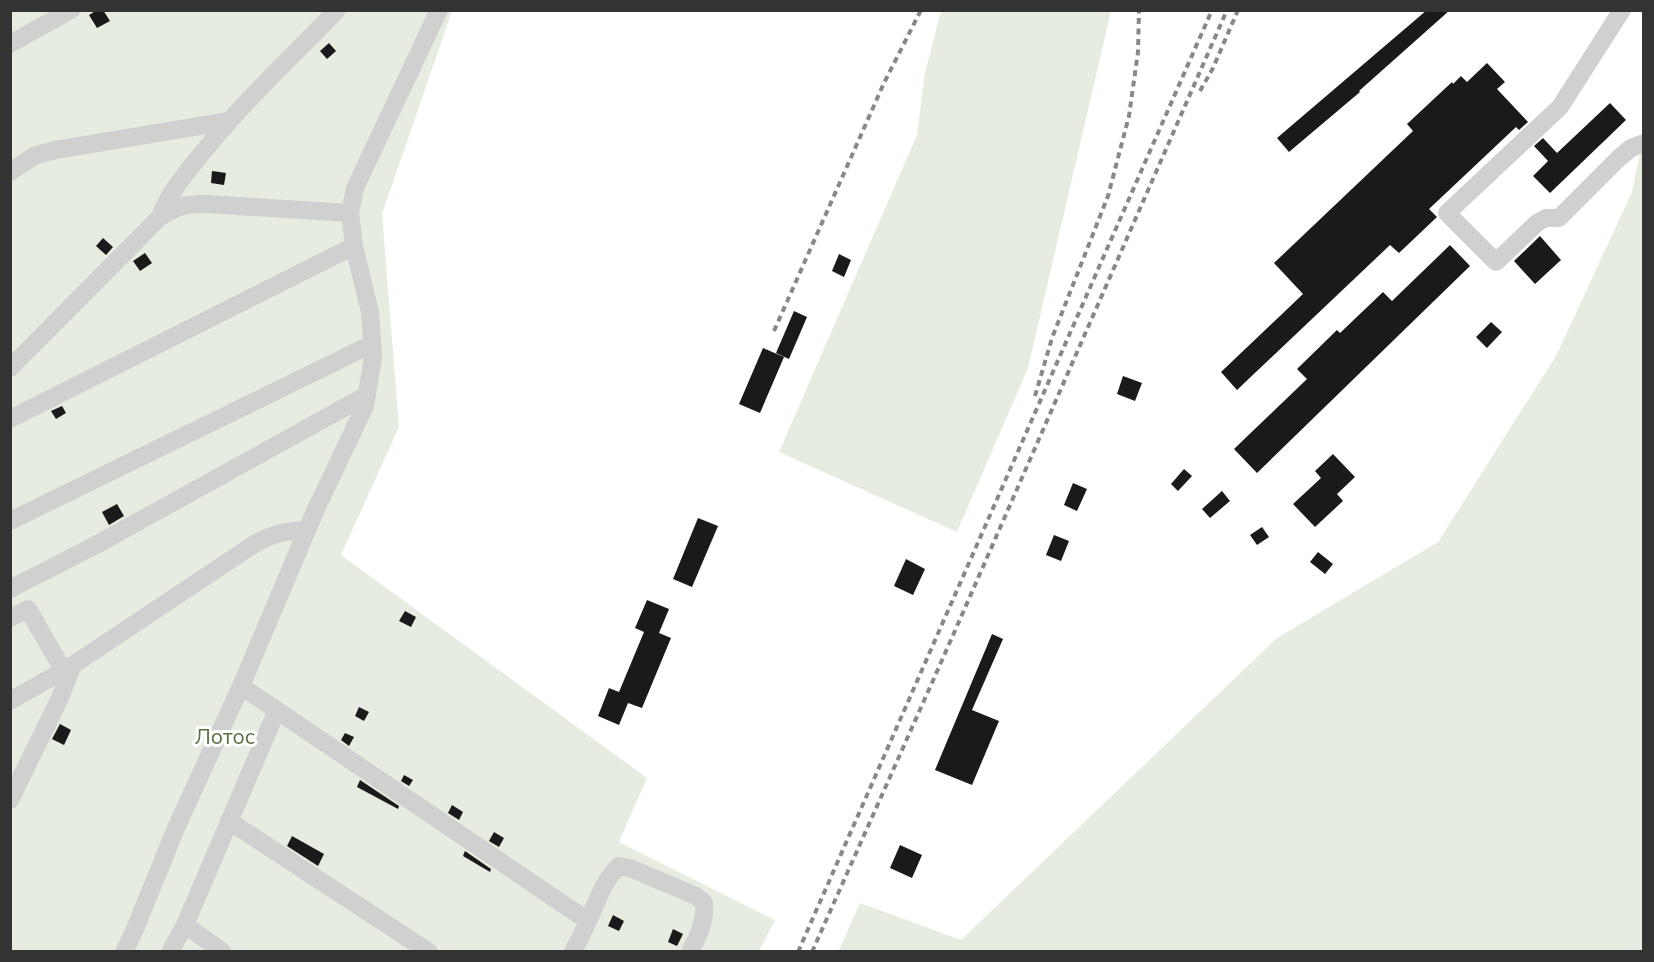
<svg xmlns="http://www.w3.org/2000/svg" width="1654" height="962" viewBox="0 0 1654 962" font-family="Mulish,sans-serif">
	<rect width="100%" height="100%" fill="#fff"/>
	<path fill="#e6ecdf" d="M 10,11 L 452,11 L 382,214 L 399,427 L 341,555 L 647,778 L 619,842 L 775,920 L 759,951 L 11,951 Z
		M 941,11 L 1111,11 L 1028,368 L 957,532 L 779,452 L 917,135 L 925,73 Z
		M 1643,143 L 1643,951 L 838,952 L 860,903 L 961,940 L 1277,638 L 1438,542 L 1556,356 L 1632,192 L 1642,144 Z"/>
	<path fill="#1a1a1a" d="M 97,10 L 103,10 L 110,21 L 97,28 L 89,15 Z
		M 1427,10 L 1450,10 L 1359,91 L 1360,92 L 1289,152 L 1277,138 Z
		M 329,43 L 336,51 L 327,59 L 320,51 Z
		M 1487,63 L 1505,82 L 1497,89 L 1528,122 L 1519,130 L 1516,127 L 1429,209 L 1437,217 L 1399,253 L 1390,245 L 1237,390 L 1221,372 L 1303,294 L 1274,263 L 1413,131 L 1407,124 L 1452,82 L 1453,84 L 1461,76 L 1467,82 Z
		M 1610,103 L 1626,120 L 1550,193 L 1533,176 L 1548,161 L 1534,146 L 1543,138 L 1557,153 Z
		M 212,171 L 226,173 L 224,185 L 211,183 Z
		M 1540,236 L 1561,260 L 1535,284 L 1514,261 Z
		M 103,238 L 113,247 L 106,255 L 96,246 Z
		M 1450,245 L 1470,266 L 1257,473 L 1234,449 L 1307,379 L 1297,369 L 1337,330 L 1340,333 L 1383,292 L 1392,301 Z
		M 145,253 L 152,263 L 140,271 L 133,261 Z
		M 839,254 L 851,260 L 844,277 L 832,271 Z
		M 794,311 L 807,317 L 789,359 L 776,353 Z
		M 1491,322 L 1502,332 L 1487,348 L 1476,337 Z
		M 763,348 L 784,357 L 760,413 L 739,404 Z
		M 1123,376 L 1142,383 L 1135,401 L 1117,394 Z
		M 62,406 L 66,413 L 56,419 L 51,411 Z
		M 1333,454 L 1355,477 L 1337,494 L 1343,501 L 1315,527 L 1293,504 L 1321,478 L 1315,471 Z
		M 1184,469 L 1192,476 L 1178,491 L 1171,484 Z
		M 1073,483 L 1087,489 L 1077,511 L 1064,505 Z
		M 1222,491 L 1230,501 L 1210,518 L 1202,509 Z
		M 117,504 L 124,516 L 109,525 L 102,512 Z
		M 698,518 L 718,526 L 692,587 L 673,579 Z
		M 1262,527 L 1269,537 L 1257,545 L 1250,535 Z
		M 1054,535 L 1069,541 L 1061,561 L 1046,555 Z
		M 1318,552 L 1333,564 L 1325,574 L 1310,562 Z
		M 906,559 L 925,569 L 913,595 L 894,586 Z
		M 647,600 L 669,609 L 659,633 L 671,638 L 642,708 L 628,703 L 619,725 L 598,716 L 609,688 L 619,692 L 644,632 L 635,628 Z
		M 405,611 L 416,617 L 411,627 L 399,621 Z
		M 992,634 L 1003,639 L 972,710 L 999,721 L 972,785 L 935,770 Z
		M 359,707 L 369,712 L 364,721 L 355,716 Z
		M 60,724 L 71,730 L 64,745 L 52,739 Z
		M 345,733 L 354,737 L 349,746 L 341,740 Z
		M 404,775 L 413,780 L 409,786 L 401,781 Z
		M 360,780 L 399,806 L 398,809 L 357,787 Z
		M 452,805 L 463,812 L 459,820 L 448,813 Z
		M 494,832 L 504,838 L 499,847 L 489,841 Z
		M 292,836 L 324,854 L 318,866 L 287,846 Z
		M 900,845 L 922,855 L 912,878 L 890,868 Z
		M 465,851 L 491,869 L 490,872 L 463,856 Z
		M 613,915 L 624,921 L 619,931 L 608,926 Z
		M 673,929 L 683,934 L 677,946 L 668,942 Z"/>
	<g fill="none" stroke-linecap="round" stroke-linejoin="round">
		<path stroke="#d0d0d0" stroke-width="18" d="M 1622,10 L 1560,107 L 1447,213 L 1496,262 L 1537,223 L 1546,218 L 1559,218 L 1619,158 L 1631,148 L 1644,143
			M 10,44 L 71,10
			M 10,172 L 34,156 L 55,150 L 229,121
			M 160,217 C 169,192 187,172 203,152 C 244,101 292,57 337,10
			M 10,368 L 159,218 C 178,206 183,204 206,204 L 350,213
			M 10,419 L 354,246
			M 10,521 L 372,344
			M 10,589 L 94,546 L 367,395
			M 10,618 L 28,609 L 63,670
			M 241,686 L 588,921
			M 10,701 L 73,665 L 256,543 C 275,533 286,531 307,530
			M 10,800 L 59,700 L 73,665
			M 229,821 L 429,952
			M 185,925 L 223,952
			M 124,952 L 135,929 L 176,828 L 241,686 L 316,509 L 365,406 L 373,357 L 370,312 L 354,246 L 350,213 L 355,188 L 439,10
			M 170,952 L 185,925 L 277,710
			M 573,952 C 578,941 584,931 588,921 C 597,902 603,881 619,866 L 630,868 L 696,896 L 704,903 C 706,921 698,936 690,952"/>
		<path stroke="#888" stroke-width="4" stroke-dasharray="6 4.5" stroke-linecap="butt" d="M 1200,91 L 1213,68 L 1238,10
			M 774,331 L 884,83 L 921,10
			M 1035,396 L 1052,338 L 1108,196 L 1129,116 L 1138,52 L 1139,10
			M 798,952 L 1212,10
			M 812,952 L 943,658 L 1227,10"/>
	</g>
	<g text-anchor="middle" dominant-baseline="central" stroke-width="6" stroke-linejoin="round" paint-order="stroke">
		<g font-size="21" fill="#56703f" stroke="#fff">
			<text x="225" y="736">Лотос</text>
		</g>
	</g>
	<rect width="1654" height="962" fill="none" stroke="#333333" stroke-width="24"/>
</svg>
